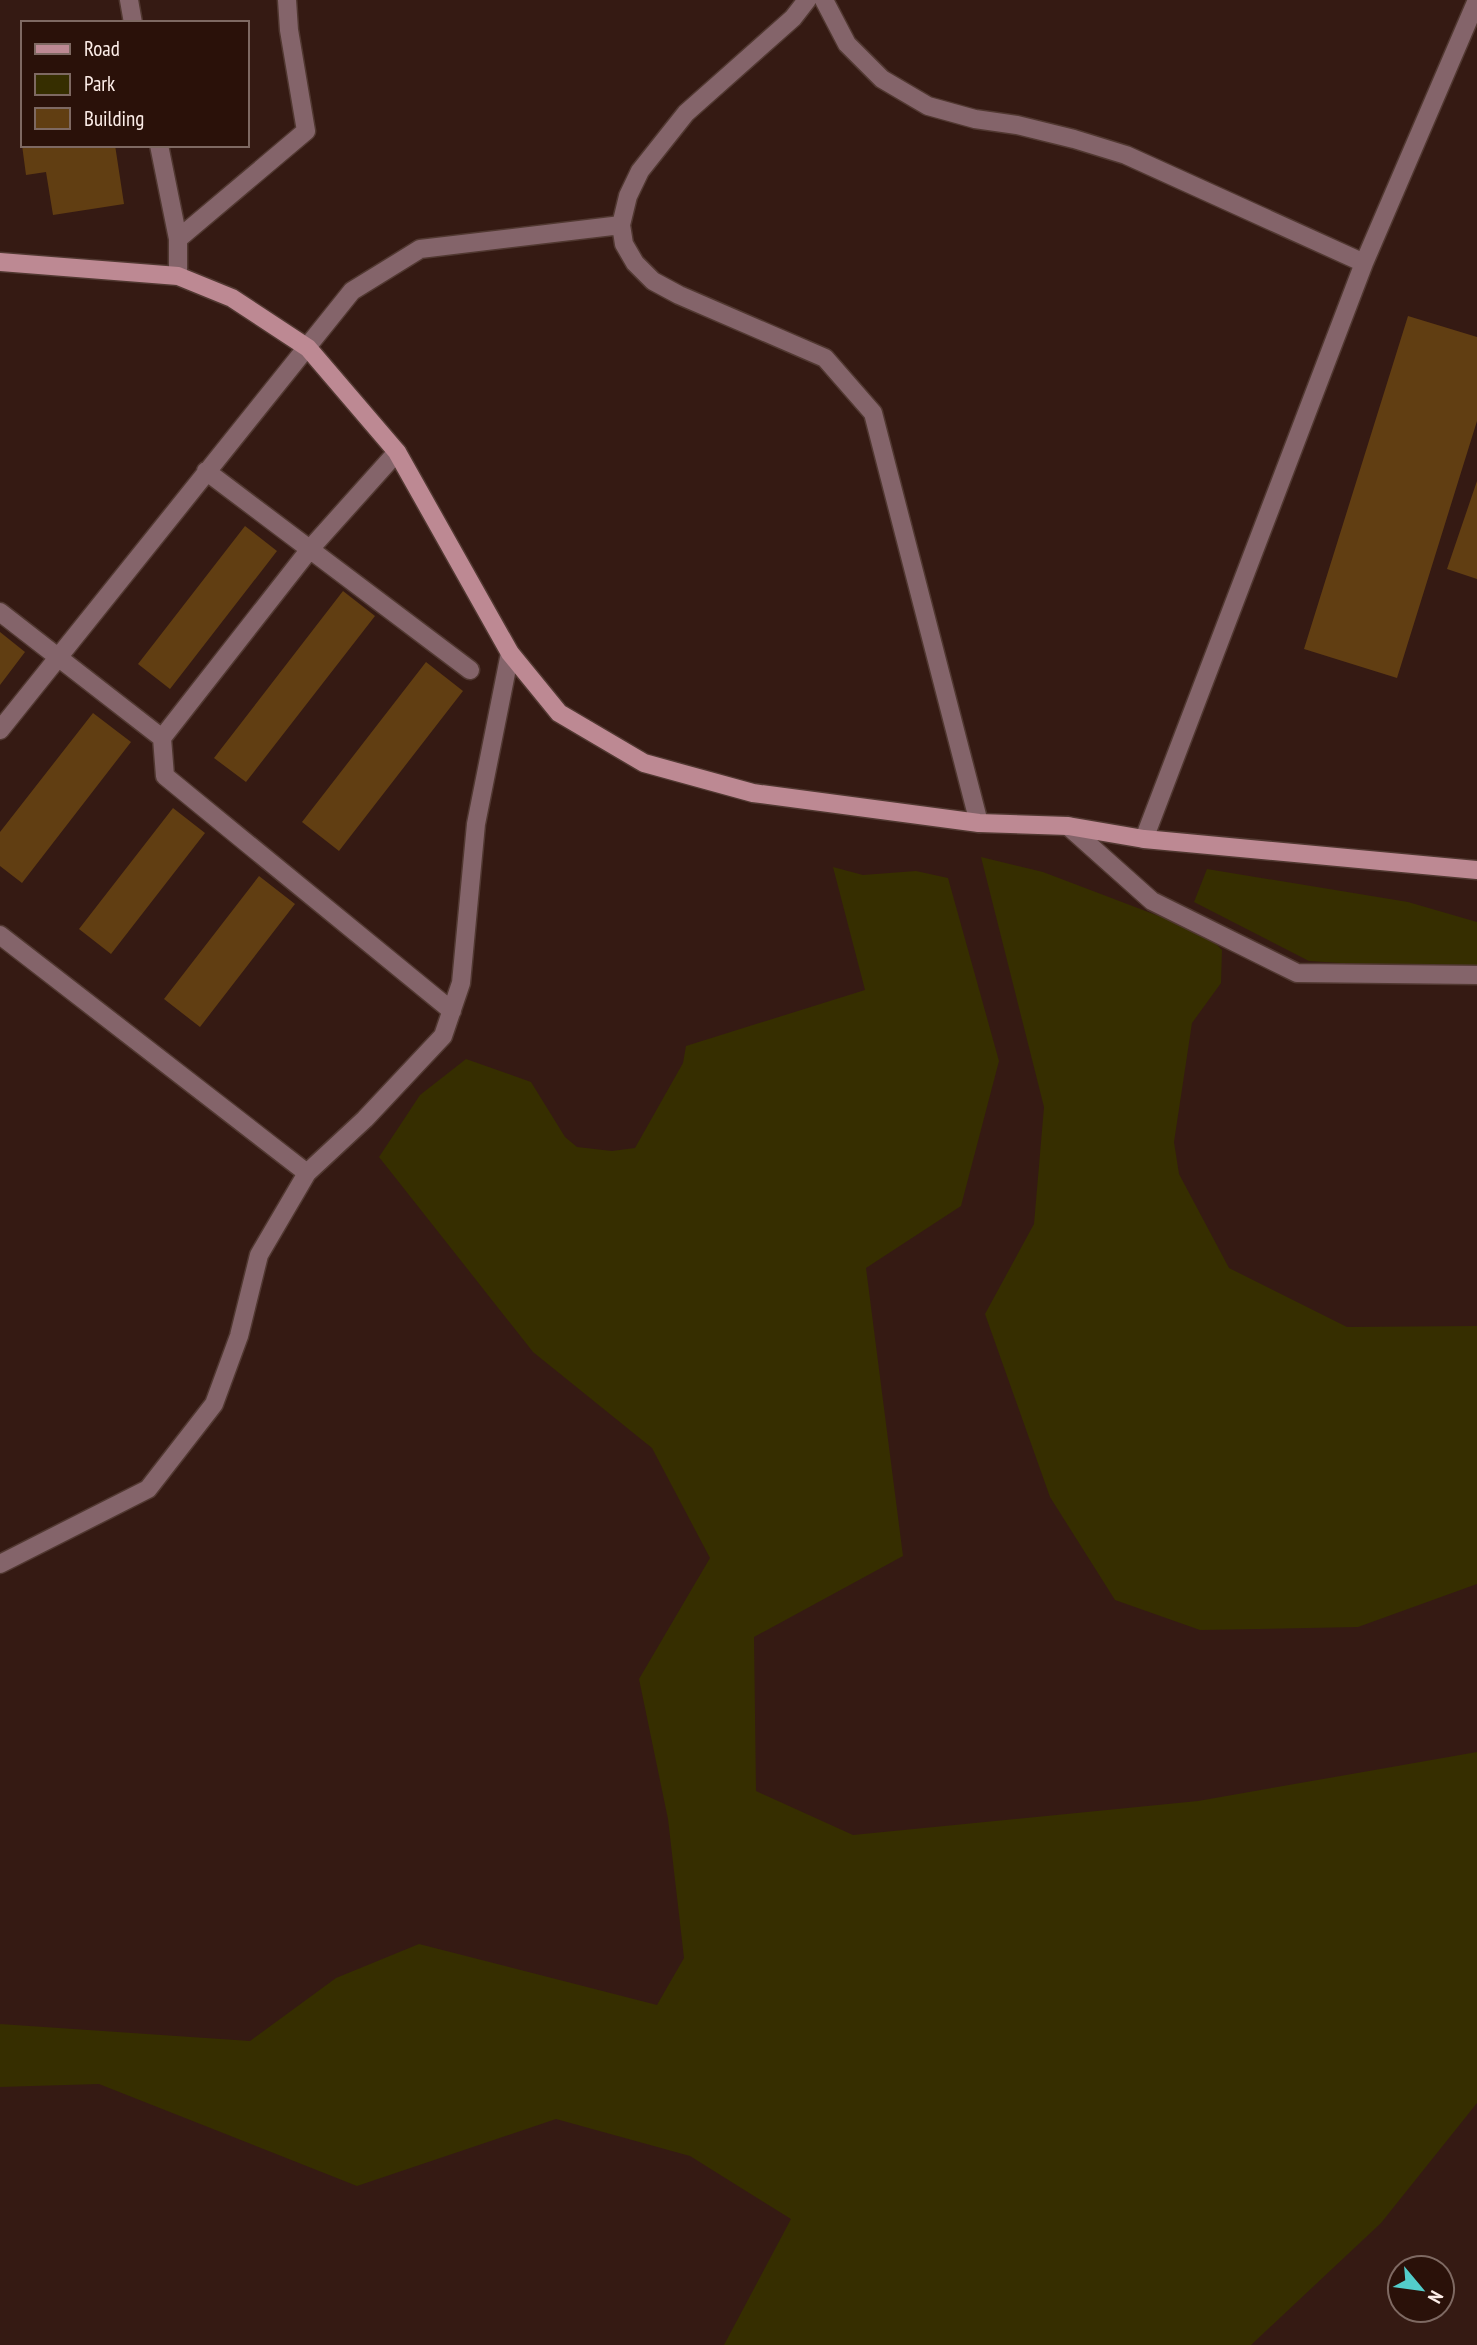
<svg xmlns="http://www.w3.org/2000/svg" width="1477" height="2345" viewBox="0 0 1477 2345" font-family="'PT Sans Narrow',sans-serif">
	<rect width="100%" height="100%" fill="#351a13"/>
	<path fill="#362e00" d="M 981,857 L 1043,872 L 1185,926 L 1210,938 L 1222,950 L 1221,983 L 1192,1023 L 1174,1142 L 1179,1174 L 1229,1268 L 1347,1327 L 1477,1326 L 1477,1584 L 1358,1627 L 1200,1630 L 1115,1600 L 1050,1497 L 985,1314 L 1034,1224 L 1044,1107 Z
		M 833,867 L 863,875 L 916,871 L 948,878 L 999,1061 L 961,1206 L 866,1268 L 903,1556 L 754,1637 L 756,1791 L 853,1835 L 1198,1801 L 1477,1752 L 1477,2103 L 1381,2223 L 1251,2345 L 724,2345 L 791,2219 L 690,2156 L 556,2119 L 357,2186 L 99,2084 L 0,2087 L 0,2024 L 250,2041 L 336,1978 L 419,1944 L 657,2005 L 684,1958 L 668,1819 L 639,1679 L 710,1558 L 652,1448 L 533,1352 L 379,1157 L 420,1095 L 466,1059 L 531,1082 L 565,1137 L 577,1147 L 612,1151 L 635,1148 L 683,1063 L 686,1046 L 865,990 Z
		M 1207,869 L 1408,902 L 1477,922 L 1477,972 L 1309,961 L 1194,902 Z"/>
	<path fill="#613e12" d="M 22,145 L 115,145 L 124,204 L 53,215 L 46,172 L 26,175 Z
		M 1408,316 L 1477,337 L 1477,421 L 1397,678 L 1304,649 Z
		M 1477,481 L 1477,579 L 1447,569 Z
		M 245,526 L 277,551 L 170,689 L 138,664 Z
		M 343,591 L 375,616 L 246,782 L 214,758 Z
		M 0,632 L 25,652 L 0,685 Z
		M 426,662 L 463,691 L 339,851 L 302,822 Z
		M 93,713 L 131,742 L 22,883 L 0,866 L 0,832 Z
		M 173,808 L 205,833 L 111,954 L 79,929 Z
		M 259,876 L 295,904 L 200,1027 L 164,999 Z"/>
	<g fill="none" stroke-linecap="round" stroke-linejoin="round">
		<g stroke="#513831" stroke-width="21">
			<path id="street" d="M 129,0 L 133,23
				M 807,0 L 793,18 L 686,113 L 640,171 L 628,196 L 621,225 L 624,244 L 635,263 L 653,281 L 679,295 L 825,358 L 873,413 L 979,823
				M 824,0 L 847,44 L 882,79 L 928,106 L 975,119 L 1017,125 L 1074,139 L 1126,155 L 1364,263
				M 159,145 L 178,239 L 178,276
				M 178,239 L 306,131 L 289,30 L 287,0
				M 206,471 L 470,670
				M 0,612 L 162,738 L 165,776 L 452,1011
				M 0,730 L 352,291 L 420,249 L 621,225
				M 162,738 L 310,549 L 397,452
				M 1068,826 L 1152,901 L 1297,973 L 1477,975
				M 1144,839 L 1364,263 L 1477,0
				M 0,935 L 307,1173
				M 0,1564 L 148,1489 L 214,1404 L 239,1336 L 259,1255 L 307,1173 L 365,1119 L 443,1036 L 461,983 L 476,824 L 510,653"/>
		</g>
		<g stroke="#513831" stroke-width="21">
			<path id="secondary" d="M 0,262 L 178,276 L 232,298 L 308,348 L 397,452 L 510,653 L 559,713 L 644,763 L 753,793 L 979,823 L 1068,826 L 1144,839 L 1477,870"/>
		</g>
		<use href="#street" stroke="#84646a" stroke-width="18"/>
		<use href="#secondary" stroke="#bd8993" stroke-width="18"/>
	</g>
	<rect x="21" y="21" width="228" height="126" fill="#2a1109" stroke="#7e6962" stroke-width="2"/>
	<rect x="35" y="44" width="35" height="10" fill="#bd8993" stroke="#7e6962" stroke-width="2"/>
	<text x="84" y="56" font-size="21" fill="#fcede8">Road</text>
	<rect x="35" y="74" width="35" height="21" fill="#362e00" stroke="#7e6962" stroke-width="2"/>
	<text x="84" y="91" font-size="21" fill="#fcede8">Park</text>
	<rect x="35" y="108" width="35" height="21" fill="#613e12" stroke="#7e6962" stroke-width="2"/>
	<text x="84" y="126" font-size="21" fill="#fcede8">Building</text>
	<g transform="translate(1421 2289) rotate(119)"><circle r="33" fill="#2a1109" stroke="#7e6962" stroke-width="2"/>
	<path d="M0-5L12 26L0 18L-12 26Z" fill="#53cdcb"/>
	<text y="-10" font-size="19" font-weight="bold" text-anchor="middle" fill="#fcede8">N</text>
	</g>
</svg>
